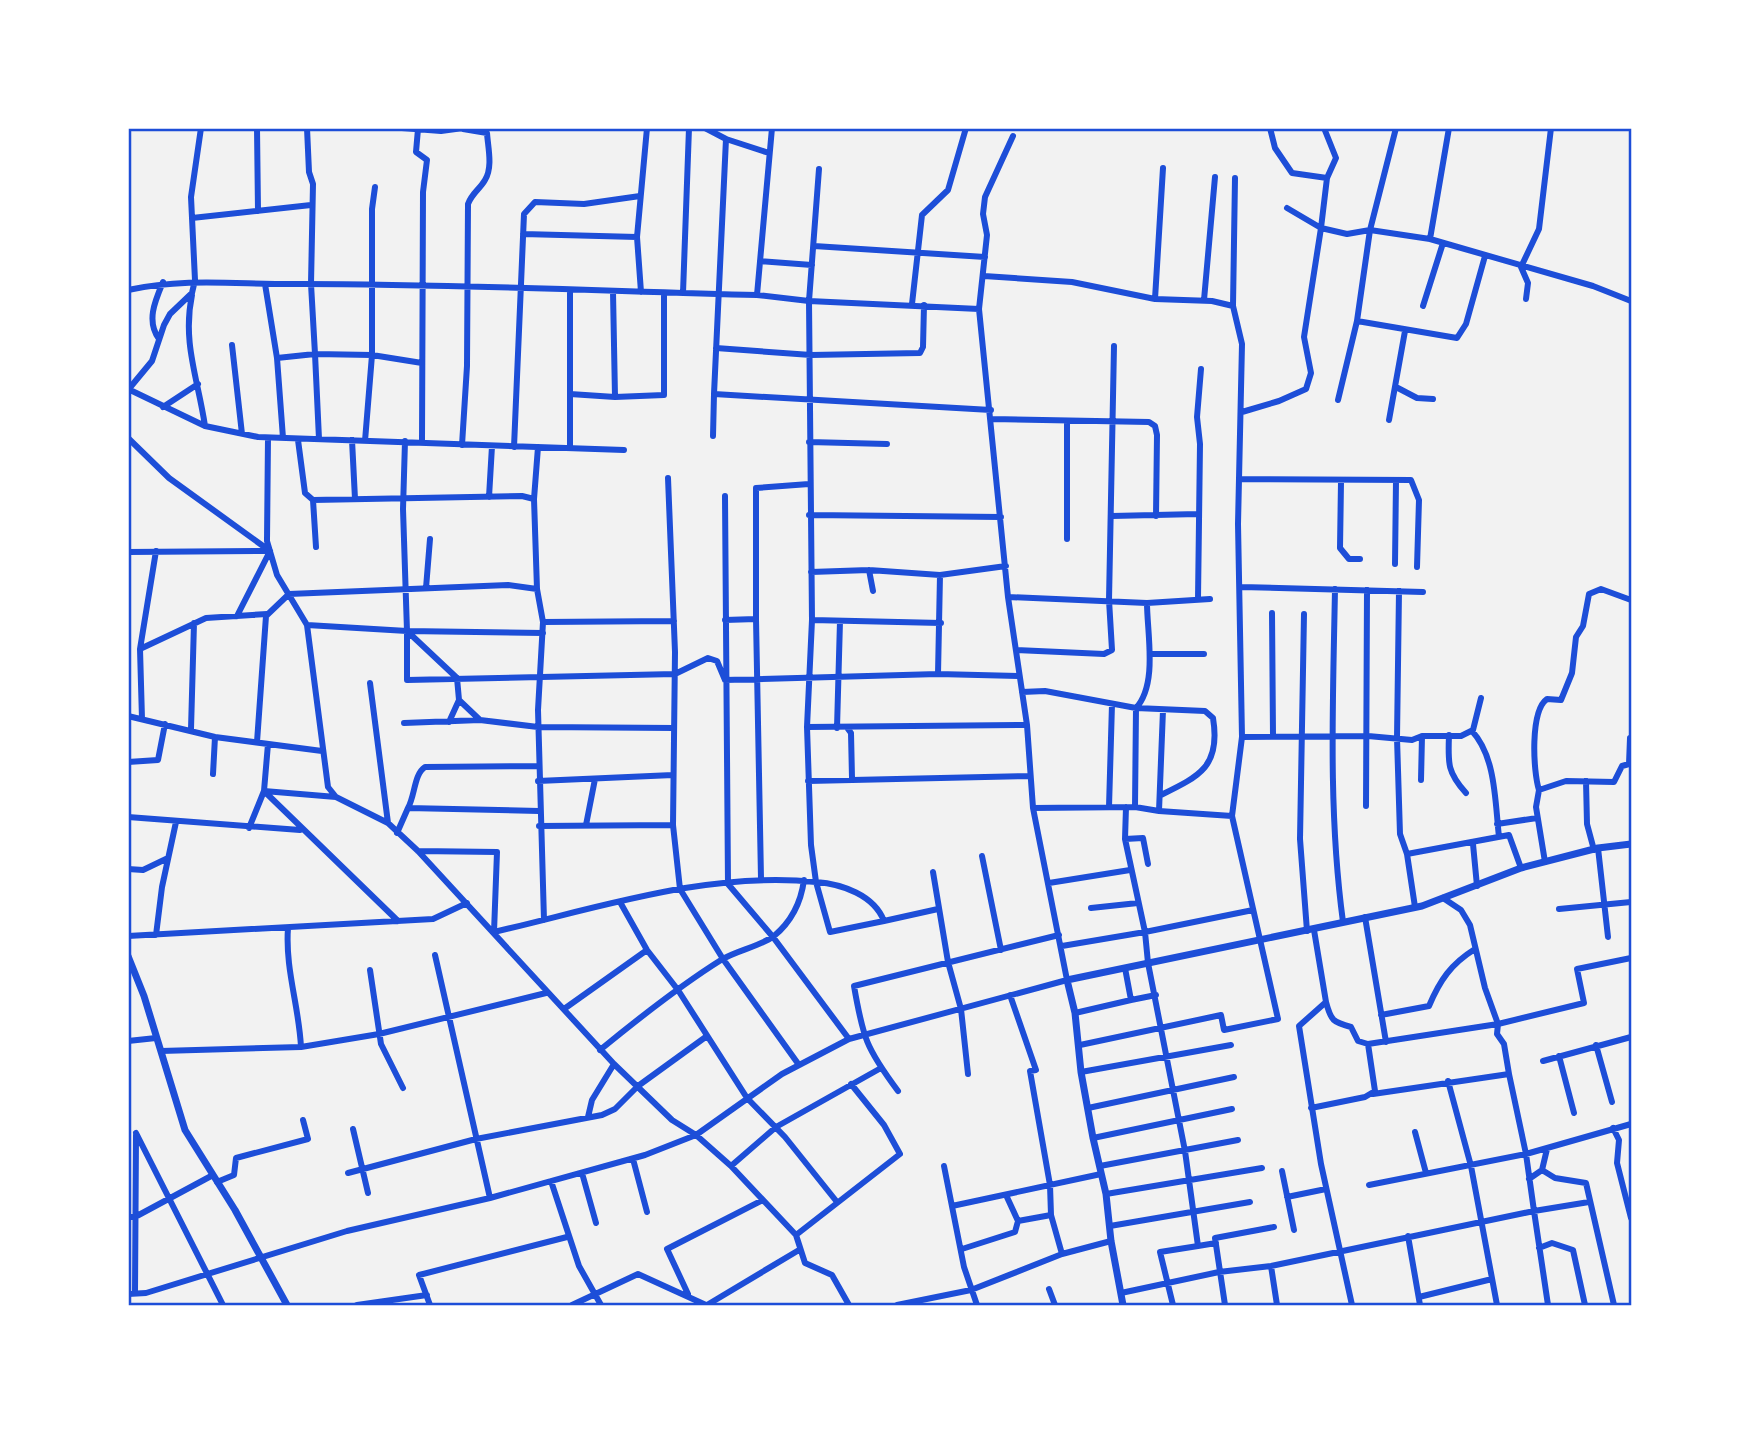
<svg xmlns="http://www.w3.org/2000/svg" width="1759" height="1433" viewBox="0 0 1759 1433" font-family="'Space Grotesk',sans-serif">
	<rect width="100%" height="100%" fill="#f2f2f2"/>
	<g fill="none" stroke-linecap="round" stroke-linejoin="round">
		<path stroke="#1d4ed8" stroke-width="6" d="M 257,128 L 258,211
			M 402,128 L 441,131 L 463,128
			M 705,128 L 726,139 L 769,153
			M 1270,128 L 1275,148 L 1292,173 L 1327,178 L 1321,228 L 1287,208
			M 1324,128 L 1336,158 L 1327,178
			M 418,129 L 416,152 L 427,160 L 423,192 L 422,442
			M 726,139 L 714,394 L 991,410
			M 192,218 L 311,205
			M 523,234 L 637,237
			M 1430,239 L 1449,128
			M 814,246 L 985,257
			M 760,261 L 812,265
			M 984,276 L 1072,282 L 1155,299 L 1212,301 L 1233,306 L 1242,344 L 1238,524 L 1242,737
			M 265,284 L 277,358 L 315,354 L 311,284 L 313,184 L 309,172 L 307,128
			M 128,290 C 189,277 240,285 302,284 C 453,284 606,291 757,295 L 809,301 L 979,309 L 1008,597 L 1027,725 L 1033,808 L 1067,980 L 849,1039 L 782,1074 L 696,1135 L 645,1155 L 490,1198 L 347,1231 L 146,1293 L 128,1294
			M 613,292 L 615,397 L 664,395 L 664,293
			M 641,292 L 637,237 L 647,128
			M 683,293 L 689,128
			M 192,295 C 182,342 198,379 205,426
			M 757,295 L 772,128
			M 1155,299 L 1163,168
			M 1526,299 L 1528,283 L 1521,267 L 1539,229 L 1551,128
			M 1204,300 L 1215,177
			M 912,304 L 922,215 L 948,190 L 966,128
			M 1233,306 L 1235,178
			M 1423,306 L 1443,243
			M 979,309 L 987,235 L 983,214 L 985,197 L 1013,136
			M 1357,321 L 1457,338 L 1466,324 L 1485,256
			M 159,339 C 146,321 155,301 163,282
			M 232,345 L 242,434
			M 716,348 L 811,355 L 920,353 L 923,347 L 924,305
			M 277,358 L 283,438
			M 1396,387 L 1417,398 L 1433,399
			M 128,389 L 205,426 L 258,437 L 624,450
			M 128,390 L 152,361 L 164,325 L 170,314 L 192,293 L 195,280 L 191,197 L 201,128
			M 570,394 L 615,397
			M 1338,400 L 1357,321 L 1370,230 L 1430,239 L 1593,286 L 1631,301
			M 163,407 L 198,384
			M 1242,412 L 1279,401 L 1306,389 L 1311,373 L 1304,337 L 1321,228 L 1347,234 L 1370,230 L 1396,128
			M 992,419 L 1149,422 L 1155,426 L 1157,435 L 1156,516
			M 1389,420 L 1405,331
			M 713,436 L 714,394
			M 128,438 L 169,478 L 270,551
			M 268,438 L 267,541 L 277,575 L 307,625
			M 319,439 L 315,354 L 372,355 L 422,363
			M 298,440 L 305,493 L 313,500 L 522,496 L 534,499
			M 352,440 L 355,499
			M 365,441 L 372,355 L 372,209 L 375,187
			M 405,441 L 403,509 L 407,631 L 457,678 L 459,700 L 480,720
			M 809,442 L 887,444
			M 462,445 L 467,366 L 468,204 C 472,193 480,189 485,180 C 493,167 488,148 487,133 L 463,129
			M 514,447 L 524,214 L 535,202 L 584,204 L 640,196
			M 538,447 L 534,499 L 537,589 L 543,622 L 538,710 L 544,920
			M 570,447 L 570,291
			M 668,478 L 675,652 L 673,825 L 680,889 L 723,959 L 799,1065
			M 1240,479 L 1411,480 L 1419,500 L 1417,567
			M 1341,482 L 1340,548 L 1349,559 L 1360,559
			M 725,496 L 728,884 L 773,937 L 849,1039
			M 489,497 L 492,446
			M 313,500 L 316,547
			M 809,515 L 1001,517
			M 1112,516 L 1198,514
			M 1067,539 L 1067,421
			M 128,552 L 268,551
			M 1395,564 L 1396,481
			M 869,570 L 873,591
			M 811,572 L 869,570 L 940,575 L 1006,566
			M 1241,587 L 1423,592
			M 426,588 L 430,539
			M 1335,589 C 1333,701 1328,811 1343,922
			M 1399,591 L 1397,738 L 1400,834 L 1407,854
			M 1008,597 L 1147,603 C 1147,633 1158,684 1136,708 L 1135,807
			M 1198,599 L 1200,444 L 1197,417 L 1201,369
			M 1147,603 L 1210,599
			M 1272,613 L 1273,736
			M 1304,614 L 1300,839 L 1307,931
			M 237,616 L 270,551
			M 756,619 L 761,878
			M 725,620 L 756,619 L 756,488 L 809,484
			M 812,620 L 941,623
			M 543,622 L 674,621
			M 407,631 L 543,633
			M 140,649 L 156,551
			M 1016,650 L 1104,654 L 1112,650 L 1109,600 L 1114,346
			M 1151,654 L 1204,654
			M 938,674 L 940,575
			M 725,680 L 717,661 L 708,658 L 675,674 L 407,680 L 407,631 L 307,625 L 328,787 L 336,797 L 388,823 L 418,851 L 614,1064 L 672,1120 L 696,1135 L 731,1166 L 796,1235 L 805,1263 L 832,1275 L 849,1305
			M 725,680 L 938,674 L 1019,676
			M 370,683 L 388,823
			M 1022,692 L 1045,691 L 1136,708 L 1205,711 L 1213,718 C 1221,766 1200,776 1161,795
			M 128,716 L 215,737 L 322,751
			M 142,719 L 140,649 L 206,618 L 267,614
			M 449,722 L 459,700
			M 404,723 L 480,720 L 538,727 L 674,728
			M 807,727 L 1027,725
			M 837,728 L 840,621
			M 191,729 L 194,623
			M 848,729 L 851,733 L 852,778
			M 1472,731 C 1496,757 1495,802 1499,837
			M 1449,735 C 1448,763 1447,772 1466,793
			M 1630,738 L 1629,764 L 1622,766 L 1614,782 L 1566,781 L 1539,790 C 1533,771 1530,711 1547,699 L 1561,700 L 1572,673 L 1576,637 L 1583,626 L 1589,594 L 1601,589 L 1631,600
			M 257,742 L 266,616 L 289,594 L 508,585 L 537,589
			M 268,744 L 264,791 L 398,921
			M 128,762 L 158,760 L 165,724
			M 213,774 L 215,737
			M 1421,780 L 1422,736 L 1461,736 L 1473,730 L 1481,698
			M 538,781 L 673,775
			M 808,781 L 1029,776
			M 1586,781 L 1587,824 L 1594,850
			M 1539,790 L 1536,807 L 1545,862
			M 1366,806 L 1367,590
			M 1109,807 L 1112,704
			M 408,808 C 415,796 414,774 425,767 L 539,766
			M 1033,808 L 1135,807 L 1159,811 L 1163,710
			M 1159,811 L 1232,816
			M 128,817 L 300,830
			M 1497,824 L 1537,818
			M 586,825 L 595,779
			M 539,826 L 673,825
			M 249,828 L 264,791 L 336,797
			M 397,833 L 408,808 L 539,811
			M 1125,839 L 1143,838 L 1148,864
			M 1473,844 L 1477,886
			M 1598,848 L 1608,937
			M 418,851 L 497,852 L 494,932 C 598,908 707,871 816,882 L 830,932 L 884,921 C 874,895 842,884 816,882 L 811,845 L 807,727 L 812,620 L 809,301 L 819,169
			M 982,856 L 1001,950
			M 128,869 L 143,870 L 168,858
			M 933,872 L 948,962 L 961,1009 L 968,1074
			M 1049,883 L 1130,870
			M 1443,898 L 1461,910 L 1470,925 L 1485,988 L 1498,1024 L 1584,1003 L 1577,969 L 1631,958
			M 620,902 L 647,950 L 678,990 L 747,1098 L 785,1137 L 837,1202
			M 1415,907 L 1407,854 L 1509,835 L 1521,868
			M 1091,908 L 1138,903
			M 1559,909 L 1631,902
			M 1365,917 L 1386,1042
			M 884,921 L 938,909
			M 288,928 C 285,969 299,1006 301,1047
			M 1314,930 L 1326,1002 L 1299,1026 L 1321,1164 L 1352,1305
			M 156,935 L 162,887 L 176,822
			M 128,936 L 433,919 L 467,903
			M 1062,946 L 1145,932 L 1125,839 L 1126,807
			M 435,955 L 490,1198
			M 370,970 L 381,1044 L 403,1088
			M 1010,995 L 1036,1070 L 1030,1071 L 1050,1185 L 1051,1215 L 1062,1254
			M 1131,1000 L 1156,995
			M 1326,1002 C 1331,1021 1333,1022 1351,1027 L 1358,1041 L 1368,1044
			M 564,1009 L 647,950
			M 1075,1013 L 1131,1000 L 1125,968
			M 1381,1015 L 1429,1006 C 1440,980 1451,964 1475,949
			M 128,1041 L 156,1038
			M 1080,1045 L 1221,1015 L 1224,1030 L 1278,1019 L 1232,816 L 1242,737 L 1368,736 L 1412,740 L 1422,736
			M 1596,1045 L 1612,1102
			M 600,1050 C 639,1018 678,987 721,960 C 737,950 759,947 774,936 C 791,922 801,902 804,880
			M 161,1051 L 301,1047 L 379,1034 L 546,993
			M 1559,1056 L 1574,1113
			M 1543,1061 L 1631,1037
			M 1081,1072 L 1231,1045
			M 1448,1081 L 1471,1166 L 1497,1305
			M 898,1091 C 866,1048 863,1038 854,986 L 1059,935
			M 1088,1108 L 1234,1077
			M 1311,1108 L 1365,1097 L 1375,1091 L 1368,1044 L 1498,1024 L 1497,1034 L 1504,1044 L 1509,1074
			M 588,1117 L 592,1100 L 614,1064
			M 1613,1128 L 1619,1140 L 1617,1163 L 1631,1218
			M 353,1129 L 368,1193
			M 1415,1132 L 1426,1173
			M 136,1133 L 223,1305
			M 1093,1138 L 1232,1109
			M 633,1159 L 647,1212
			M 731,1166 L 776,1127 L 881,1068
			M 944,1166 L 964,1267 L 977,1305
			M 1100,1166 L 1238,1140
			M 1542,1170 L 1555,1178 L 1586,1183 L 1614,1305
			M 1282,1171 L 1294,1230
			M 348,1173 L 476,1139 L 602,1115 L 615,1109 L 638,1086 L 707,1036
			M 582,1173 L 596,1223
			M 1529,1179 L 1542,1170 L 1547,1149
			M 551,1181 L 579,1266 L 601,1305
			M 217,1182 L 234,1175 L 236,1158 L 308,1139 L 303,1120
			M 1369,1185 L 1526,1154 L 1509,1074 L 1373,1094
			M 1106,1194 L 1262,1168
			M 1006,1195 L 1018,1221 L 1051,1215
			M 1287,1197 L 1326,1189
			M 952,1206 L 1101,1174
			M 128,1217 L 135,1217 L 213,1175
			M 1110,1226 L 1250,1202
			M 796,1235 L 900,1154 L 884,1125 L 851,1084
			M 1408,1236 L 1420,1305
			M 1216,1243 L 1198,1246 L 1185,1151 L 1148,963 L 1145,932 L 1253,910
			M 1539,1248 L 1552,1243 L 1573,1250 L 1585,1305
			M 962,1249 L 1015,1232 L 1018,1221
			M 1271,1266 L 1277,1305
			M 1049,1289 L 1055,1305
			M 135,1293 L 136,1135
			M 1121,1293 L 1219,1272 L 1271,1266 L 1534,1211 L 1526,1154 L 1631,1124
			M 688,1294 L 667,1249 L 763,1200
			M 1419,1297 L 1492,1279
			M 357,1305 L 427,1295
			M 430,1305 L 419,1275 L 567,1237
			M 572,1305 L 638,1274 L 706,1305
			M 707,1305 L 799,1250
			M 897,1305 L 971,1290 L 1062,1254 L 1111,1241
			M 1173,1305 L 1160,1252 L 1198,1246
			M 1225,1305 L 1215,1238 L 1274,1227
			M 1548,1305 L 1534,1211 L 1589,1202"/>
		<path stroke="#1d4ed8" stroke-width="7" d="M 128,956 L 144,996 L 185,1130 L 235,1210 L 287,1305
			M 1123,1305 L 1111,1241 L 1106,1194 L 1093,1138 L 1081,1072 L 1075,1013 L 1067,980 L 1422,906 L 1521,868 L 1598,848 L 1631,844"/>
	</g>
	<rect width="1759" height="1433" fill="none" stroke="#ffffff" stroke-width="259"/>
	<rect x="130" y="130" width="1500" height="1174" fill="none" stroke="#1d4ed8" stroke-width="2.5"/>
</svg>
